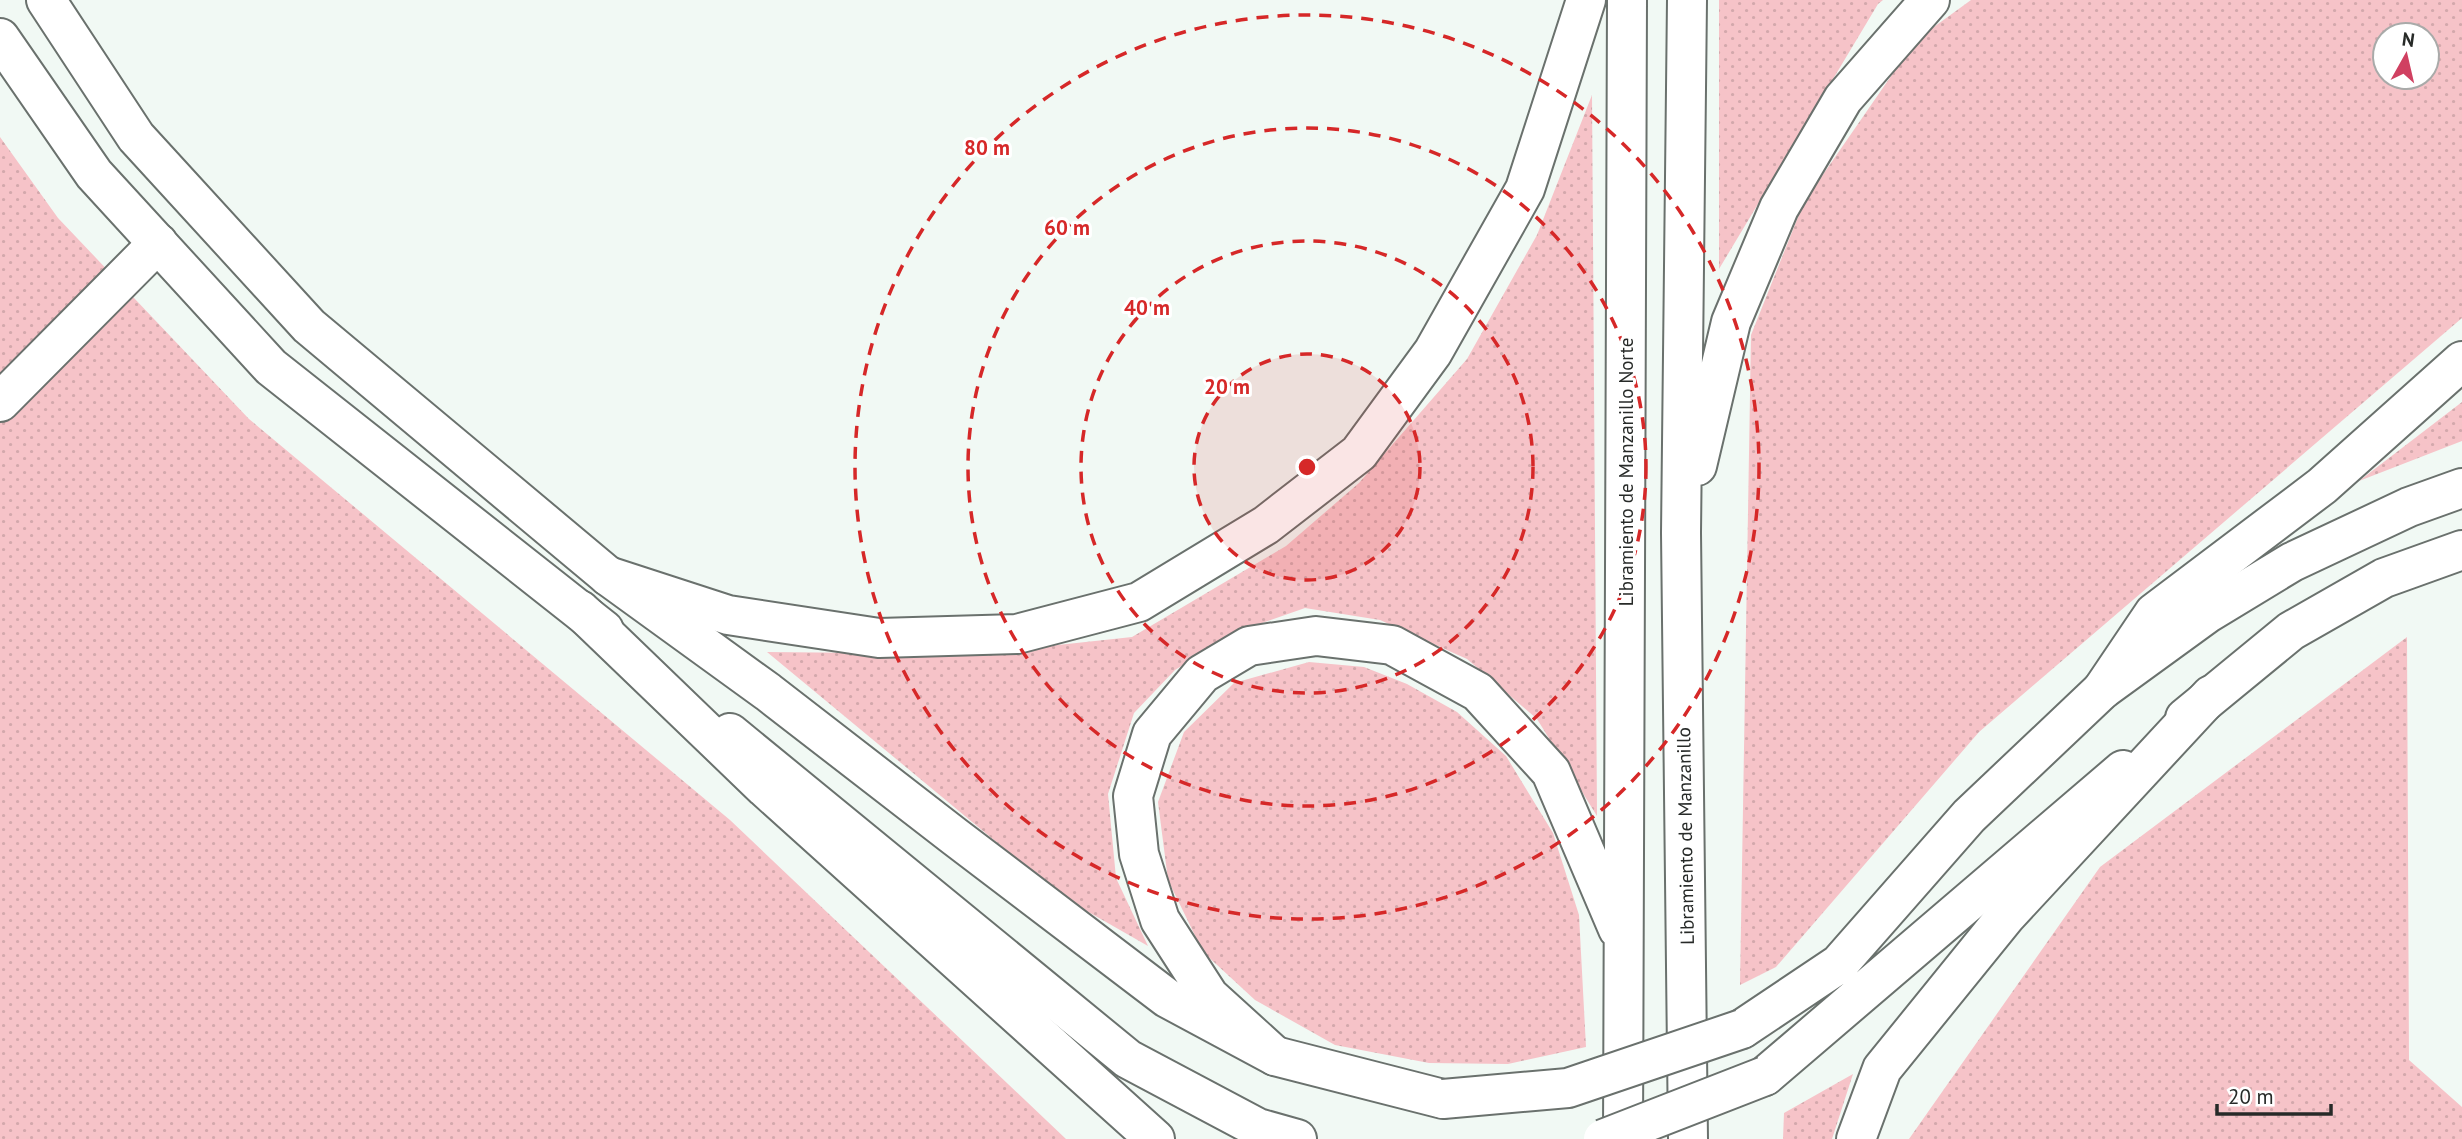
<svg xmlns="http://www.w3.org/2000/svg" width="2462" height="1139" viewBox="0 0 2462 1139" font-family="'PT Sans',sans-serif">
	<defs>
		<pattern id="grass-dots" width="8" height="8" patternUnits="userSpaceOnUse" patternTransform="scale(1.75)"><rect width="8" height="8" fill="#f6c3c8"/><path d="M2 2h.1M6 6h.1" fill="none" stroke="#d3a8ac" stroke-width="1.8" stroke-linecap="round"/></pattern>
	</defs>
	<rect width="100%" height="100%" fill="#f1f9f4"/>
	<path fill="url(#grass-dots)" fill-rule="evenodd" d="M 1719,0 L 1883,0 L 1878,4 L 1719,269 Z
		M 1971,0 L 2462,0 L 2462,318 L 1979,732 L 1776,967 L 1740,985 L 1751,335 L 1804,202 L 1916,40 ZM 2385,35 L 2427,35 L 2427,77 L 2385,77 Z
		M 1592,95 L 1597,816 L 1537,719 L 1467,659 L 1380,620 L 1305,608 L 1234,633 L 1175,670 L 1134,713 L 1108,794 L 1116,878 L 1148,946 L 1064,898 L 767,652 L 974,654 L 1132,637 L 1286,546 L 1359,483 L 1467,359 L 1537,235 Z
		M 0,137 L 58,218 L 249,419 L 730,820 L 1066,1139 L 0,1139 Z
		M 2462,402 L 2462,441 L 2359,481 Z
		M 2407,637 L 2409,1060 L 2462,1107 L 2462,1139 L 1909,1139 L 2100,867 Z
		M 1309,662 L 1364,667 L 1407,684 L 1457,712 L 1506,756 L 1553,833 L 1579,915 L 1586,1047 L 1508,1064 L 1429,1063 L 1335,1045 L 1255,1000 L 1203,952 L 1168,880 L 1158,802 L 1184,732 L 1234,683 Z
		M 1853,1074 L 1832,1139 L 1783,1139 L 1784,1113 Z"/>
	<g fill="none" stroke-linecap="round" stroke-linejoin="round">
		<g stroke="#6a716d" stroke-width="42">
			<path id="minor" d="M 0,402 L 158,243"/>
		</g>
		<g stroke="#6a716d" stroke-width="42">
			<path id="major" d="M 46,0 L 136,137 L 309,326 L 608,576 L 768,692 L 954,836 L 1167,998 L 1275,1056 L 1443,1099
				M 0,38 L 94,174 L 271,367 L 604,630
				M 2185,718 L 2291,631 L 2384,578 L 2462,550
				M 730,733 L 1128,1059 L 1258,1128 L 1297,1139
				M 1742,1029 L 1839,964 L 1969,816 L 2102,690 L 2208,613 L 2292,562 L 2409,507 L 2462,488
				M 1765,1076 L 2123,770"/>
		</g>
		<g stroke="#6a716d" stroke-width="42">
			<path id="highway" d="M 1687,0 L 1681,533 L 1688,1139
				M 1697,466 L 1731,322 L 1779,208 L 1843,99 L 1930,0
				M 608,576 L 728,615 L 879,638 L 1017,634 L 1139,602 L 1266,525 L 1359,453 L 1433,352 L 1525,189 L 1586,0
				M 580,610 L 765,788 L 1155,1139
				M 2102,690 L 2154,613 L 2322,486 L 2462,361
				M 1275,1056 L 1209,996 L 1160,920 L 1139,854 L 1133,796 L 1152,734 L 1202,674 L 1249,646 L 1316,636 L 1392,645 L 1478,692 L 1551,772 L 1618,929
				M 1623,1139 L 1627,0
				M 1856,1139 L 1882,1069 L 2006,916 L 2211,695"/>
		</g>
		<use href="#minor" stroke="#fff" stroke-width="38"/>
		<use href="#major" stroke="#fff" stroke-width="38"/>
		<use href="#highway" stroke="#fff" stroke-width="38"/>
		<g stroke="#6a716d" stroke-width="42" stroke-linecap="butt">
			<path id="major-bridge" d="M 1443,1099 L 1568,1088 L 1742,1029
				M 1603,1139 L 1765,1076"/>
		</g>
		<use href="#major-bridge" stroke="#fff" stroke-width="38"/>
	</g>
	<circle cx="1307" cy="467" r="113" fill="#d62828" fill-opacity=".12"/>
	<g fill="none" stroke="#d62828" stroke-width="3.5" stroke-dasharray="12 9">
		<circle cx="1307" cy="467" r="113"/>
		<circle cx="1307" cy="467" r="226"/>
		<circle cx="1307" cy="467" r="339"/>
		<circle cx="1307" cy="467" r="452"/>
	</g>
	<g text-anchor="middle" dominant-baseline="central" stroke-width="6" stroke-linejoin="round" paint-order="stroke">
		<g font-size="19" fill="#272a28" stroke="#fff">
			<text transform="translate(1626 472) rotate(-90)">Libramiento de Manzanillo Norte</text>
			<text transform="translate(1685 836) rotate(-91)">Libramiento de Manzanillo</text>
		</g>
	</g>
	<circle cx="1307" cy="467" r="10" fill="#d62828" stroke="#fff" stroke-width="3.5"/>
	<g font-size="21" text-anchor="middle" font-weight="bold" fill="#d62828" stroke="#fff" stroke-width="6" stroke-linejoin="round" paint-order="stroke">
		<text x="987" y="155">80 m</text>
		<text x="1067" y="235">60 m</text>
		<text x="1147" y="315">40 m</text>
		<text x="1227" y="394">20 m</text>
	</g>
	<g transform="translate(2406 56) rotate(8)"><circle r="33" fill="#ffffff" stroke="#a9aaa9" stroke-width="2"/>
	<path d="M0-5L12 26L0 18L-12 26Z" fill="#d04061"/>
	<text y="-10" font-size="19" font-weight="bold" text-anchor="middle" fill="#272a28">N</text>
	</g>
	<path d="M2217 1104v10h114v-10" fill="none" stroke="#272a28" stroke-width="3.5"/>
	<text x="2228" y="1104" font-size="21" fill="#272a28" stroke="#ffffff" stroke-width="5" paint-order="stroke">20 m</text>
</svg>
